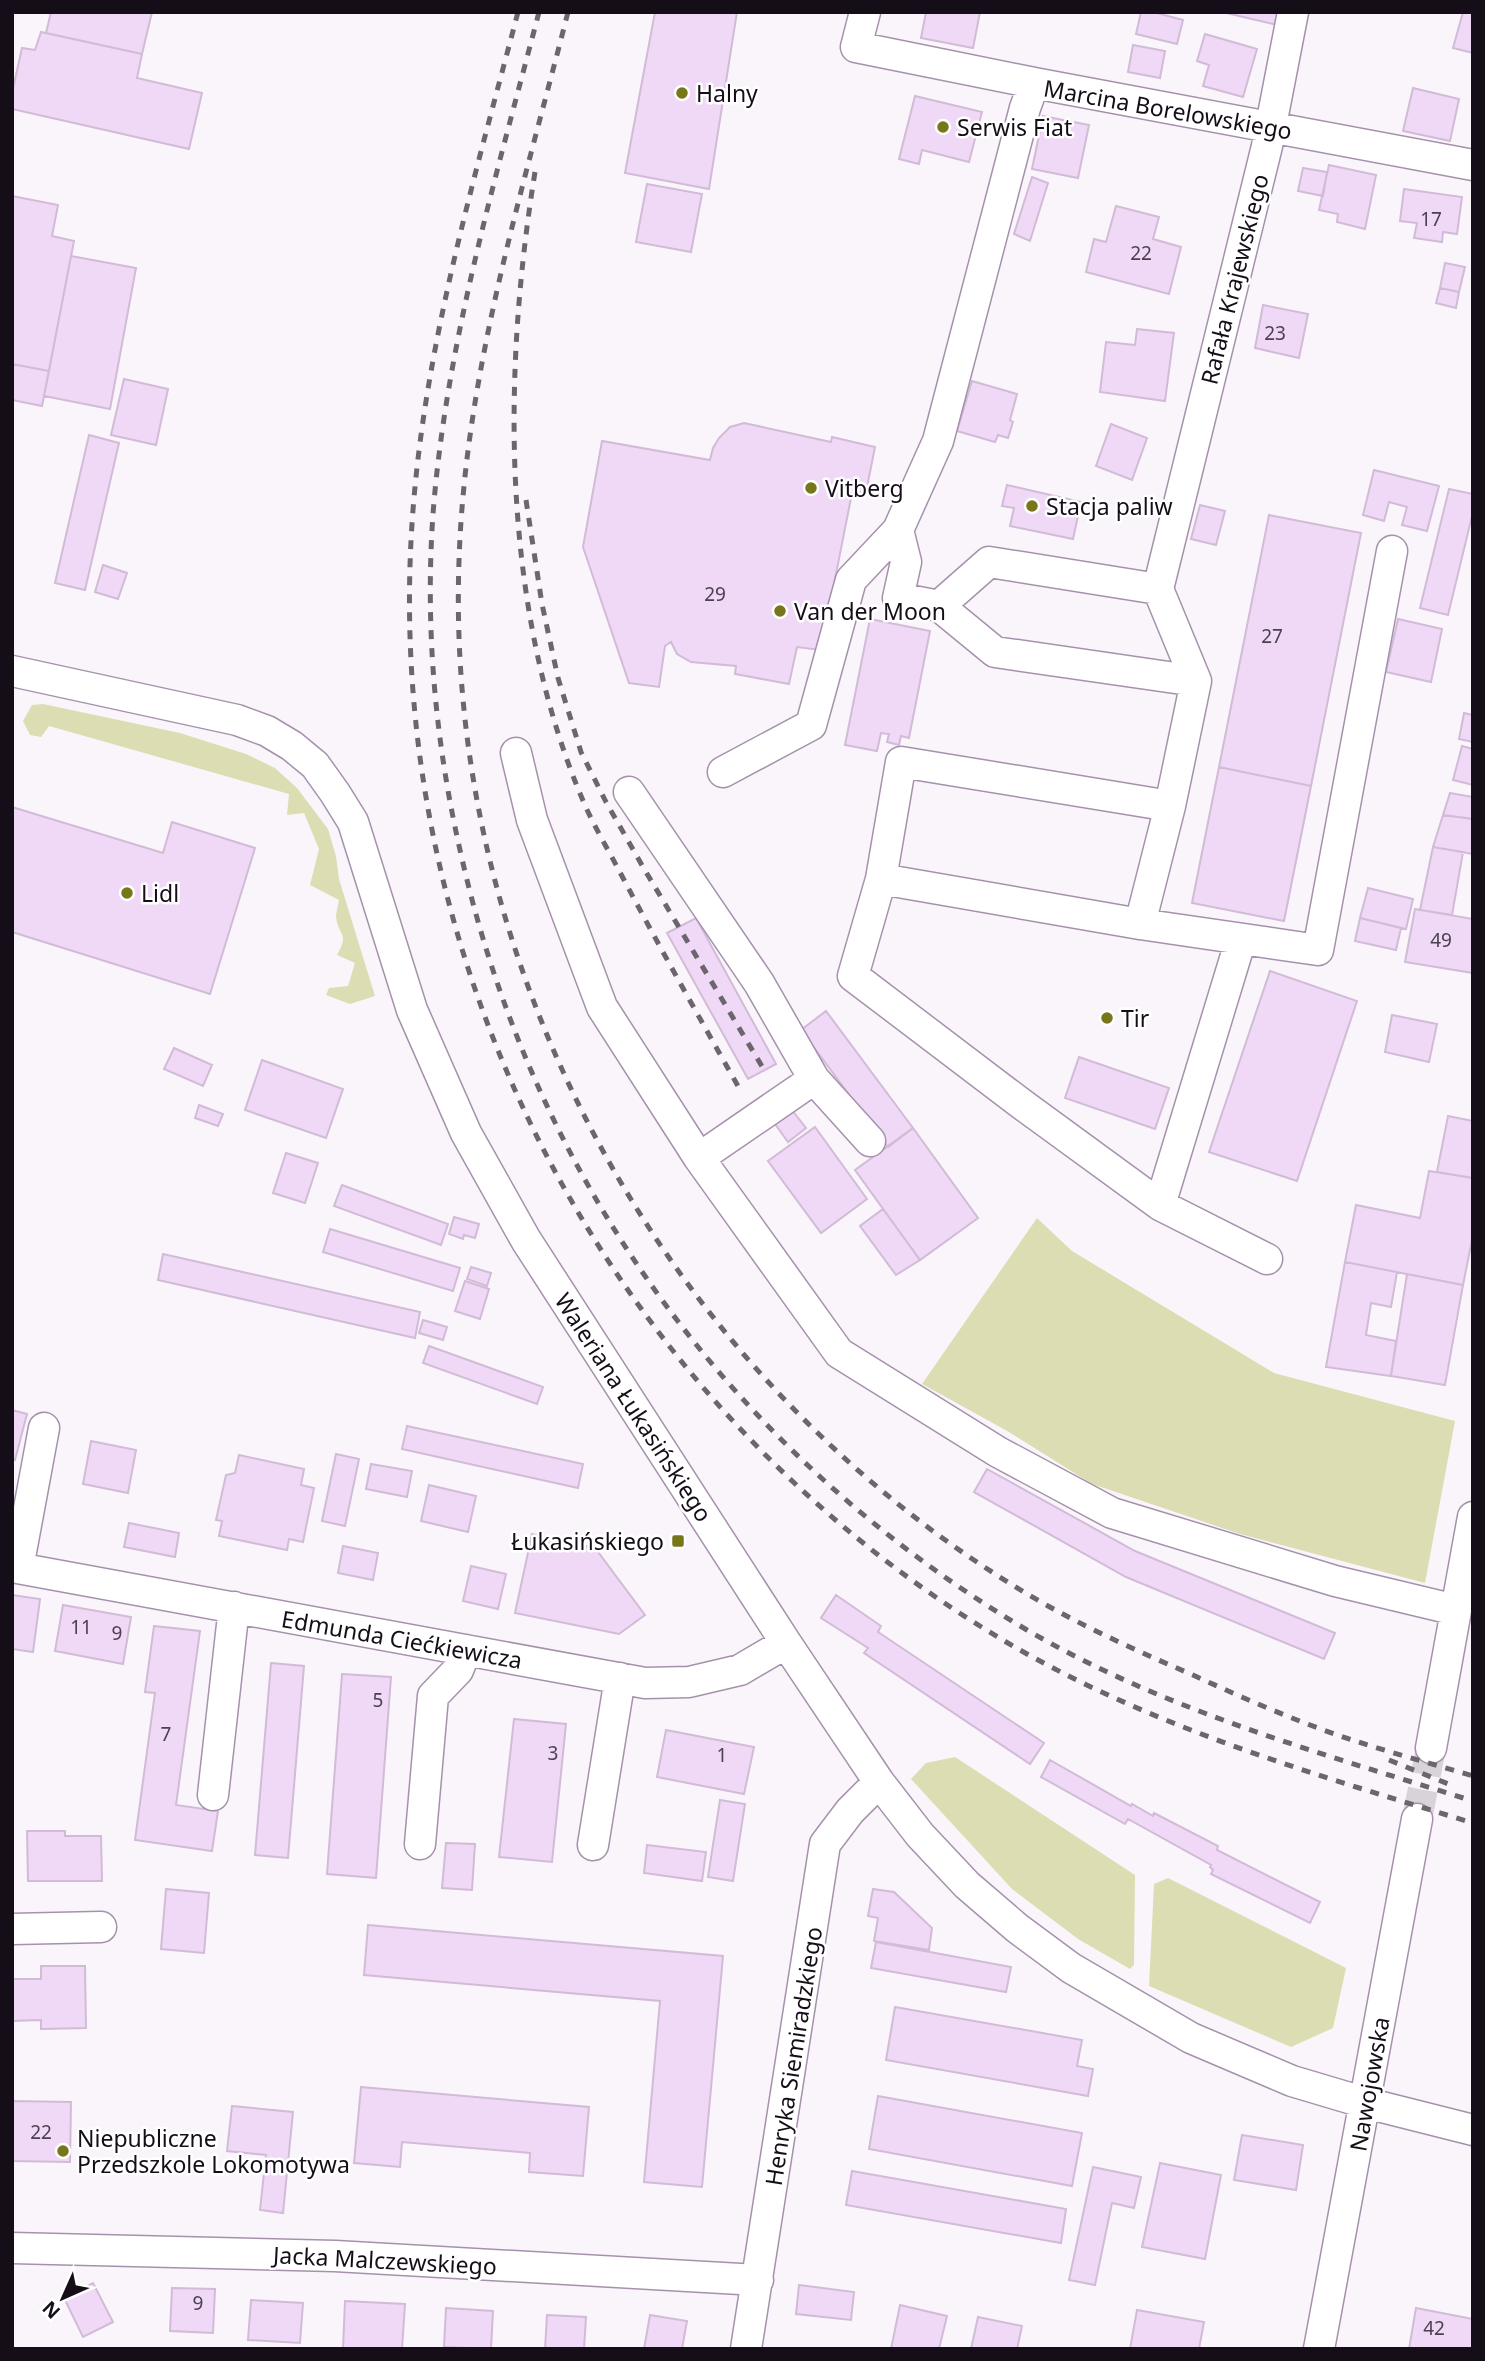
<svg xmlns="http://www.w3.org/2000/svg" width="1485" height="2361" viewBox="0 0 1485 2361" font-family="'Noto Sans',sans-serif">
	<rect width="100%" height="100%" fill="#faf5fb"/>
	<path fill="#ddddb4" d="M 43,704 L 180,733 L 246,754 L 275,768 L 297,788 L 328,829 L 336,856 L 339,879 L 375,996 L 350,1004 L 326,995 L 329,988 L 348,986 L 355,963 L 337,955 C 350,932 338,936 336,917 C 336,912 338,905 339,900 L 310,885 L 319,849 L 304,813 L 287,815 L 289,794 L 49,726 L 41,737 L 30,735 L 23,721 L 32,705 Z
		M 1037,1218 L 1072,1251 L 1274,1373 L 1455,1421 L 1425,1583 L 1240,1534 L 1092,1484 L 1009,1432 L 922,1384 Z
		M 955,1757 L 1135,1875 L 1134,1965 L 1130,1969 L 1078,1939 L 1012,1889 L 911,1779 L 926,1763 Z
		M 1168,1878 L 1346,1968 L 1333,2028 L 1291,2047 L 1149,1986 L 1154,1884 Z"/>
	<path fill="#f0d9f6" stroke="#d1bbd7" stroke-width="2" d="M 51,12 L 152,12 L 142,54 L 46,33 Z
		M 655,12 L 737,12 L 709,189 L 625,173 Z
		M 926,12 L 980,12 L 973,48 L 921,38 Z
		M 1141,12 L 1153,12 L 1183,20 L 1177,44 L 1136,34 Z
		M 1222,12 L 1279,12 L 1277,25 Z
		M 1463,12 L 1473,12 L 1473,53 L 1453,48 Z
		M 41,32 L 142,54 L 137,78 L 202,93 L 189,149 L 12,109 L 12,93 L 22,48 L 35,50 Z
		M 1205,34 L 1257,49 L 1243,97 L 1203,86 L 1209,65 L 1197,61 Z
		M 1133,45 L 1165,51 L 1160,78 L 1128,72 Z
		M 1413,88 L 1459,99 L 1450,141 L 1403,131 Z
		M 915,96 L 982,112 L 969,162 L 922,150 L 919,164 L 899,159 Z
		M 1043,116 L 1089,125 L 1078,178 L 1032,169 Z
		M 1329,165 L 1376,175 L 1365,229 L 1337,222 L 1338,214 L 1319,210 Z
		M 1303,168 L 1327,172 L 1323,196 L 1298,191 Z
		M 1032,177 L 1048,183 L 1030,241 L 1014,234 Z
		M 647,184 L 702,194 L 691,252 L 636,242 Z
		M 1404,189 L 1462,197 L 1457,234 L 1443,232 L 1442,242 L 1414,238 L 1417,223 L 1400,221 Z
		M 12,196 L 58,205 L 52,236 L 74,241 L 49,371 L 12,364 Z
		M 1116,206 L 1159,217 L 1153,239 L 1181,247 L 1169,294 L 1086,272 L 1094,239 L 1106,242 Z
		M 71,256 L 136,268 L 110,409 L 44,396 Z
		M 1445,263 L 1465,267 L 1459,292 L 1440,288 Z
		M 1440,288 L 1459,292 L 1456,308 L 1436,303 Z
		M 1263,305 L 1308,314 L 1299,358 L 1255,348 Z
		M 1137,329 L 1174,333 L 1165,401 L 1100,392 L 1106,342 L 1135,345 Z
		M 12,364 L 49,371 L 42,406 L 12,400 Z
		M 124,379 L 168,389 L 156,445 L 111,435 Z
		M 972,381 L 1017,394 L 1010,420 L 1013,422 L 1008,438 L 998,435 L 995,442 L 957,431 Z
		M 744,423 L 831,442 L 832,437 L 875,447 L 866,492 L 852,493 L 821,650 L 797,647 L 789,684 L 735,674 L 736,666 L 691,662 L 677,654 L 671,642 L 665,646 L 659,687 L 629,683 L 583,547 L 602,441 L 710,460 L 713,448 L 719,438 L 730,427 Z
		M 1111,424 L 1147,438 L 1132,480 L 1096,466 Z
		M 89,435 L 119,443 L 85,590 L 55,583 Z
		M 1374,470 L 1439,486 L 1427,531 L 1402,525 L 1407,507 L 1389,502 L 1384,521 L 1363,515 Z
		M 1007,485 L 1081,502 L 1073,539 L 1010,526 L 1014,508 L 1002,506 Z
		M 1449,489 L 1473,494 L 1473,512 L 1448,615 L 1420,608 Z
		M 1200,505 L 1225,511 L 1216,545 L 1191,539 Z
		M 1269,515 L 1361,533 L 1311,786 L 1219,767 Z
		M 103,565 L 127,573 L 118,599 L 95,592 Z
		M 870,619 L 930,631 L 909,738 L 901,736 L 899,745 L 887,742 L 889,734 L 881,733 L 877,751 L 845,745 Z
		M 1398,619 L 1442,629 L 1431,682 L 1386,672 Z
		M 1464,713 L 1473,715 L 1473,742 L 1459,739 Z
		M 1462,746 L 1473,749 L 1473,785 L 1453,780 Z
		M 1219,767 L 1311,786 L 1284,921 L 1192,903 Z
		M 1450,793 L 1473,797 L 1473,819 L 1443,815 Z
		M 12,807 L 163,853 L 172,822 L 255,848 L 210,994 L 12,932 Z
		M 1443,815 L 1473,819 L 1473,854 L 1433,847 Z
		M 1433,847 L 1463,852 L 1452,915 L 1420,910 Z
		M 1368,888 L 1413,899 L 1406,929 L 1360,918 Z
		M 1415,909 L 1473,919 L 1473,973 L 1405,962 Z
		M 696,918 L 776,1064 L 748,1079 L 667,933 Z
		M 1360,918 L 1401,928 L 1396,950 L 1355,941 Z
		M 1270,971 L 1357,1001 L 1297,1181 L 1209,1152 Z
		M 826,1011 L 913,1128 L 888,1147 L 801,1030 Z
		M 1392,1015 L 1437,1024 L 1429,1062 L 1385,1052 Z
		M 174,1048 L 212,1065 L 203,1086 L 164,1069 Z
		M 1079,1057 L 1169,1088 L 1155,1129 L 1065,1098 Z
		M 262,1060 L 343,1089 L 326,1138 L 245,1110 Z
		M 199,1105 L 223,1114 L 218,1126 L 195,1118 Z
		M 792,1110 L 806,1128 L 788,1142 L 775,1124 Z
		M 1448,1116 L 1473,1121 L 1473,1178 L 1437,1172 Z
		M 815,1127 L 867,1199 L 821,1233 L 768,1161 Z
		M 913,1128 L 978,1218 L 920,1260 L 855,1170 Z
		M 286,1153 L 318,1163 L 305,1203 L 273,1193 Z
		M 1429,1171 L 1473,1178 L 1473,1235 L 1463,1285 L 1345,1262 L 1356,1205 L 1420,1218 Z
		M 342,1185 L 448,1224 L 441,1245 L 334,1206 Z
		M 883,1209 L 920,1260 L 896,1275 L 860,1226 Z
		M 454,1217 L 479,1224 L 475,1238 L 464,1235 L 463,1239 L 449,1234 Z
		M 330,1229 L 460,1268 L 453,1291 L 323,1252 Z
		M 163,1254 L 420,1312 L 415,1338 L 158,1280 Z
		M 1345,1262 L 1397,1272 L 1391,1307 L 1371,1303 L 1366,1335 L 1396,1341 L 1391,1376 L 1326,1367 Z
		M 471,1267 L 491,1273 L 487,1286 L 467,1279 Z
		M 1407,1274 L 1463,1285 L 1445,1385 L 1391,1376 Z
		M 465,1281 L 489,1289 L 480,1319 L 455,1311 Z
		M 423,1320 L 447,1327 L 443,1340 L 419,1333 Z
		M 429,1346 L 543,1387 L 537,1404 L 423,1363 Z
		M 12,1410 L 27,1414 L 15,1460 L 12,1459 Z
		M 407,1426 L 583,1464 L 578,1488 L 402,1449 Z
		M 91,1441 L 136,1450 L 128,1493 L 83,1484 Z
		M 336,1454 L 359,1459 L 345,1526 L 322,1521 Z
		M 239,1455 L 304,1469 L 301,1485 L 314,1488 L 303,1542 L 289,1539 L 287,1550 L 219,1536 L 222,1521 L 216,1520 L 226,1475 L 235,1473 Z
		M 371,1464 L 412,1471 L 407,1497 L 366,1489 Z
		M 987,1469 L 1135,1551 L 1335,1633 L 1324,1659 L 1126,1577 L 974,1492 Z
		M 429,1485 L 476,1496 L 468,1532 L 421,1521 Z
		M 129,1523 L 179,1533 L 175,1557 L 124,1547 Z
		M 532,1534 L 595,1548 L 645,1615 L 619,1634 L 515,1613 Z
		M 343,1546 L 378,1553 L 373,1580 L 338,1573 Z
		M 471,1566 L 506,1574 L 498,1609 L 463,1601 Z
		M 12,1595 L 40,1599 L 33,1652 L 12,1649 Z
		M 836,1595 L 881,1626 L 878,1632 L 1044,1743 L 1030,1764 L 864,1653 L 868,1648 L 821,1618 Z
		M 63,1605 L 131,1617 L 123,1664 L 55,1651 Z
		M 154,1626 L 200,1631 L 176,1805 L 218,1811 L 212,1851 L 135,1840 L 155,1693 L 145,1692 Z
		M 271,1663 L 304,1666 L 288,1858 L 255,1855 Z
		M 342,1674 L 391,1677 L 376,1878 L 327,1874 Z
		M 514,1719 L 566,1724 L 552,1862 L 499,1857 Z
		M 666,1730 L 754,1747 L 744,1794 L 657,1777 Z
		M 1050,1760 L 1131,1806 L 1132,1804 L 1153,1816 L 1154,1813 L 1218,1846 L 1217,1850 L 1320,1902 L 1310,1923 L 1211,1874 L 1213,1870 L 1210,1867 L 1211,1865 L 1128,1819 L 1125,1824 L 1041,1777 Z
		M 720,1800 L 745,1804 L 733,1881 L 708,1877 Z
		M 27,1831 L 65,1831 L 65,1836 L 101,1836 L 102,1881 L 28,1881 Z
		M 446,1843 L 475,1844 L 472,1890 L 442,1888 Z
		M 647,1845 L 706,1852 L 702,1881 L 644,1873 Z
		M 166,1889 L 209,1893 L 204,1953 L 161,1949 Z
		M 873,1889 L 894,1892 L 932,1928 L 929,1950 L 874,1941 L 878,1918 L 868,1916 Z
		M 368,1925 L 723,1956 L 702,2187 L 644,2182 L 660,2001 L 364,1975 Z
		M 876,1942 L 1011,1967 L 1006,1992 L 871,1968 Z
		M 41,1966 L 85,1966 L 86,2028 L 41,2029 L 41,2020 L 12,2021 L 12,1979 L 41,1979 Z
		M 895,2007 L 1082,2040 L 1077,2066 L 1093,2069 L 1088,2096 L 886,2060 Z
		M 361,2087 L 589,2107 L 583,2176 L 529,2172 L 530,2153 L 402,2142 L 400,2167 L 354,2163 Z
		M 878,2096 L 1082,2133 L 1072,2186 L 869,2149 Z
		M 12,2101 L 71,2102 L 70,2162 L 12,2161 Z
		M 232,2106 L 293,2112 L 283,2213 L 260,2210 L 266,2155 L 227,2151 Z
		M 1242,2135 L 1303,2145 L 1296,2190 L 1234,2180 Z
		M 1160,2163 L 1221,2175 L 1205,2259 L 1142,2247 Z
		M 1093,2167 L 1141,2177 L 1134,2208 L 1112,2203 L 1095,2285 L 1069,2280 Z
		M 852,2171 L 1066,2209 L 1061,2243 L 846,2205 Z
		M 93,2283 L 113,2322 L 83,2337 L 64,2298 Z
		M 799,2285 L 854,2292 L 851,2320 L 796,2314 Z
		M 172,2288 L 215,2289 L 213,2333 L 170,2331 Z
		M 251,2300 L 303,2303 L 300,2343 L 248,2340 Z
		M 345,2301 L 405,2304 L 402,2349 L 343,2349 Z
		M 900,2305 L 947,2316 L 939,2349 L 891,2349 Z
		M 446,2308 L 493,2311 L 491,2349 L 444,2347 Z
		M 1416,2308 L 1473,2319 L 1473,2349 L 1409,2349 Z
		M 1137,2310 L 1204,2322 L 1199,2349 L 1130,2349 Z
		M 547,2315 L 586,2317 L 584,2349 L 545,2349 Z
		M 650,2315 L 687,2321 L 682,2349 L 644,2349 Z
		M 978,2317 L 1022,2326 L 1017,2349 L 971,2349 Z"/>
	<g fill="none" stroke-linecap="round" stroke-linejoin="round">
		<path stroke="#d8d2d9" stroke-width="30" stroke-dasharray="30 15" stroke-linecap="butt" d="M 1417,1819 L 1431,1748"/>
		<g stroke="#a691ac" stroke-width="33">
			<path id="minor" d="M 865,12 L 856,47 L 1034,83
				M 898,530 L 906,562 L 898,598 L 939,606 L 995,652 L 1196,681
				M 939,606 L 989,562 L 1158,589
				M 12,671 L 237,720 L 267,731 L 292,746 L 315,765 L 335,793 L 353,822 L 412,1010 L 466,1133 L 526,1240 L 786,1643 L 879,1782 L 920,1835 L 967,1885 L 1017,1928 L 1071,1968 L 1191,2038 L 1292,2081 L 1366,2103 L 1473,2130
				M 516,753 L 532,820 L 602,1007 L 699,1158 L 839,1353 L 998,1452 L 1112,1513 L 1335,1581 L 1456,1610
				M 723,772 L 811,725 L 851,580 L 898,530 L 938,441 L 1025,108 L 1034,83 L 1473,165
				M 629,792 L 759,983 L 814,1079 L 699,1158
				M 1170,806 L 901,762 L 881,879 L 853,976 L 1023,1105 L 1160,1205 L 1267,1259
				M 881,879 L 1140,924 L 1318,950 L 1392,551
				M 1140,924 L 1170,806 L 1196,681 L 1158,589 L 1267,146 L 1293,12
				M 814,1079 L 870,1141
				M 1160,1205 L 1241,939
				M 12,1567 L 645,1683 L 689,1682 L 740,1670 L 786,1643
				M 18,1568 L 44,1428
				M 1431,1748 L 1473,1517
				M 213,1795 L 234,1607
				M 420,1844 L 433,1696 L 458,1670 L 466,1650
				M 593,1845 L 620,1678
				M 12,1929 L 101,1927
				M 12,2248 L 335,2256 L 758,2280
				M 746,2349 L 825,1844 L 850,1811 L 879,1782
				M 1319,2349 L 1417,1819"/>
		</g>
		<use href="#minor" stroke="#fff" stroke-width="30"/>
		<path stroke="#6c656e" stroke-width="5" stroke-dasharray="9 9" stroke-linecap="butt" d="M 518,12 C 475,176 426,341 413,510 C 377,971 619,1421 1020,1650 C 1163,1731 1317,1775 1473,1823
			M 539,12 C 496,177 446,344 433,514 C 425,627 435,740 460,850 C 533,1181 736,1458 1027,1630 C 1166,1711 1320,1753 1473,1801
			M 568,12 C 522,193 465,373 459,561 C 444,984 681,1398 1048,1606 C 1095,1632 1144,1654 1193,1675 C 1245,1699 1298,1722 1352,1740 C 1392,1753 1433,1764 1473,1776
			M 535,172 C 502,376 501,610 584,803 C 595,828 610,853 623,878 C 660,948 699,1017 738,1086
			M 526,500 L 542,604 L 558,678 L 581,752 L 606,802 L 643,867 L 763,1068
			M 1389,1760 L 1451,1785"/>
	</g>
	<g fill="#78761b" stroke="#fff" stroke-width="2.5">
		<circle cx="682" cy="93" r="7"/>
		<circle cx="943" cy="127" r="7"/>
		<circle cx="811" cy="488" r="7"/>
		<circle cx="1032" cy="506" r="7"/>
		<circle cx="780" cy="611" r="7"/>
		<circle cx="127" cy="893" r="7"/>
		<circle cx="1107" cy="1018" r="7"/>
		<rect x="671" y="1534" width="14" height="14" rx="3.5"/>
		<circle cx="63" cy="2151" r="7"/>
	</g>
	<g text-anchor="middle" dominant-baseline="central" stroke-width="5" stroke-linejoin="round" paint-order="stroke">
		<g font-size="19" fill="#4c4150">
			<text x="1431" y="219">17</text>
			<text x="1141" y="253">22</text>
			<text x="1275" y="333">23</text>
			<text x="715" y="594">29</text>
			<text x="1272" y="636">27</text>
			<text x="1441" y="940">49</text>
			<text x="81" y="1627">11</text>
			<text x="117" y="1633">9</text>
			<text x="378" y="1700">5</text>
			<text x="166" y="1734">7</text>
			<text x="553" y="1753">3</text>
			<text x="722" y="1755">1</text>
			<text x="41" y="2132">22</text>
			<text x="198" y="2303">9</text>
			<text x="1434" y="2328">42</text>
		</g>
		<g font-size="23" fill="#150e18" stroke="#fff" text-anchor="start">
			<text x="696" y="93">Halny</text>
			<text x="957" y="127">Serwis Fiat</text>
			<text x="825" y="488">Vitberg</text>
			<text x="1046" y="506">Stacja paliw</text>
			<text x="794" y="611">Van der Moon</text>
			<text x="141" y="893">Lidl</text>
			<text x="1121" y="1018">Tir</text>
			<text x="664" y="1541" text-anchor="end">Łukasińskiego</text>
			<text x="77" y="2138">Niepubliczne<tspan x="77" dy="26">Przedszkole Lokomotywa</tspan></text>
		</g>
		<g font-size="23" fill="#150e18" stroke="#fff">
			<text transform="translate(1168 109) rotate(10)">Marcina Borelowskiego</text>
			<text transform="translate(1234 279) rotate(-76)">Rafała Krajewskiego</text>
			<text transform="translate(634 1407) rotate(57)">Waleriana Łukasińskiego</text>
			<text transform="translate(402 1639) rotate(10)">Edmunda Ciećkiewicza</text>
			<text transform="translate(793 2056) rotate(-81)">Henryka Siemiradzkiego</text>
			<text transform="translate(1369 2084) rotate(-80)">Nawojowska</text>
			<text transform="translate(385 2260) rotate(3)">Jacka Malczewskiego</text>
		</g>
	</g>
	<rect width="1485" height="2361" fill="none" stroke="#150e18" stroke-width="28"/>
	<g transform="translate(63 2298) rotate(225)" stroke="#ffffff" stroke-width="5" paint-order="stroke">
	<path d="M0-5L12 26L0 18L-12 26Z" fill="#150e18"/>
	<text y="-10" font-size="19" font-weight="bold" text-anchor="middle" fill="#150e18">N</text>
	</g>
</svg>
